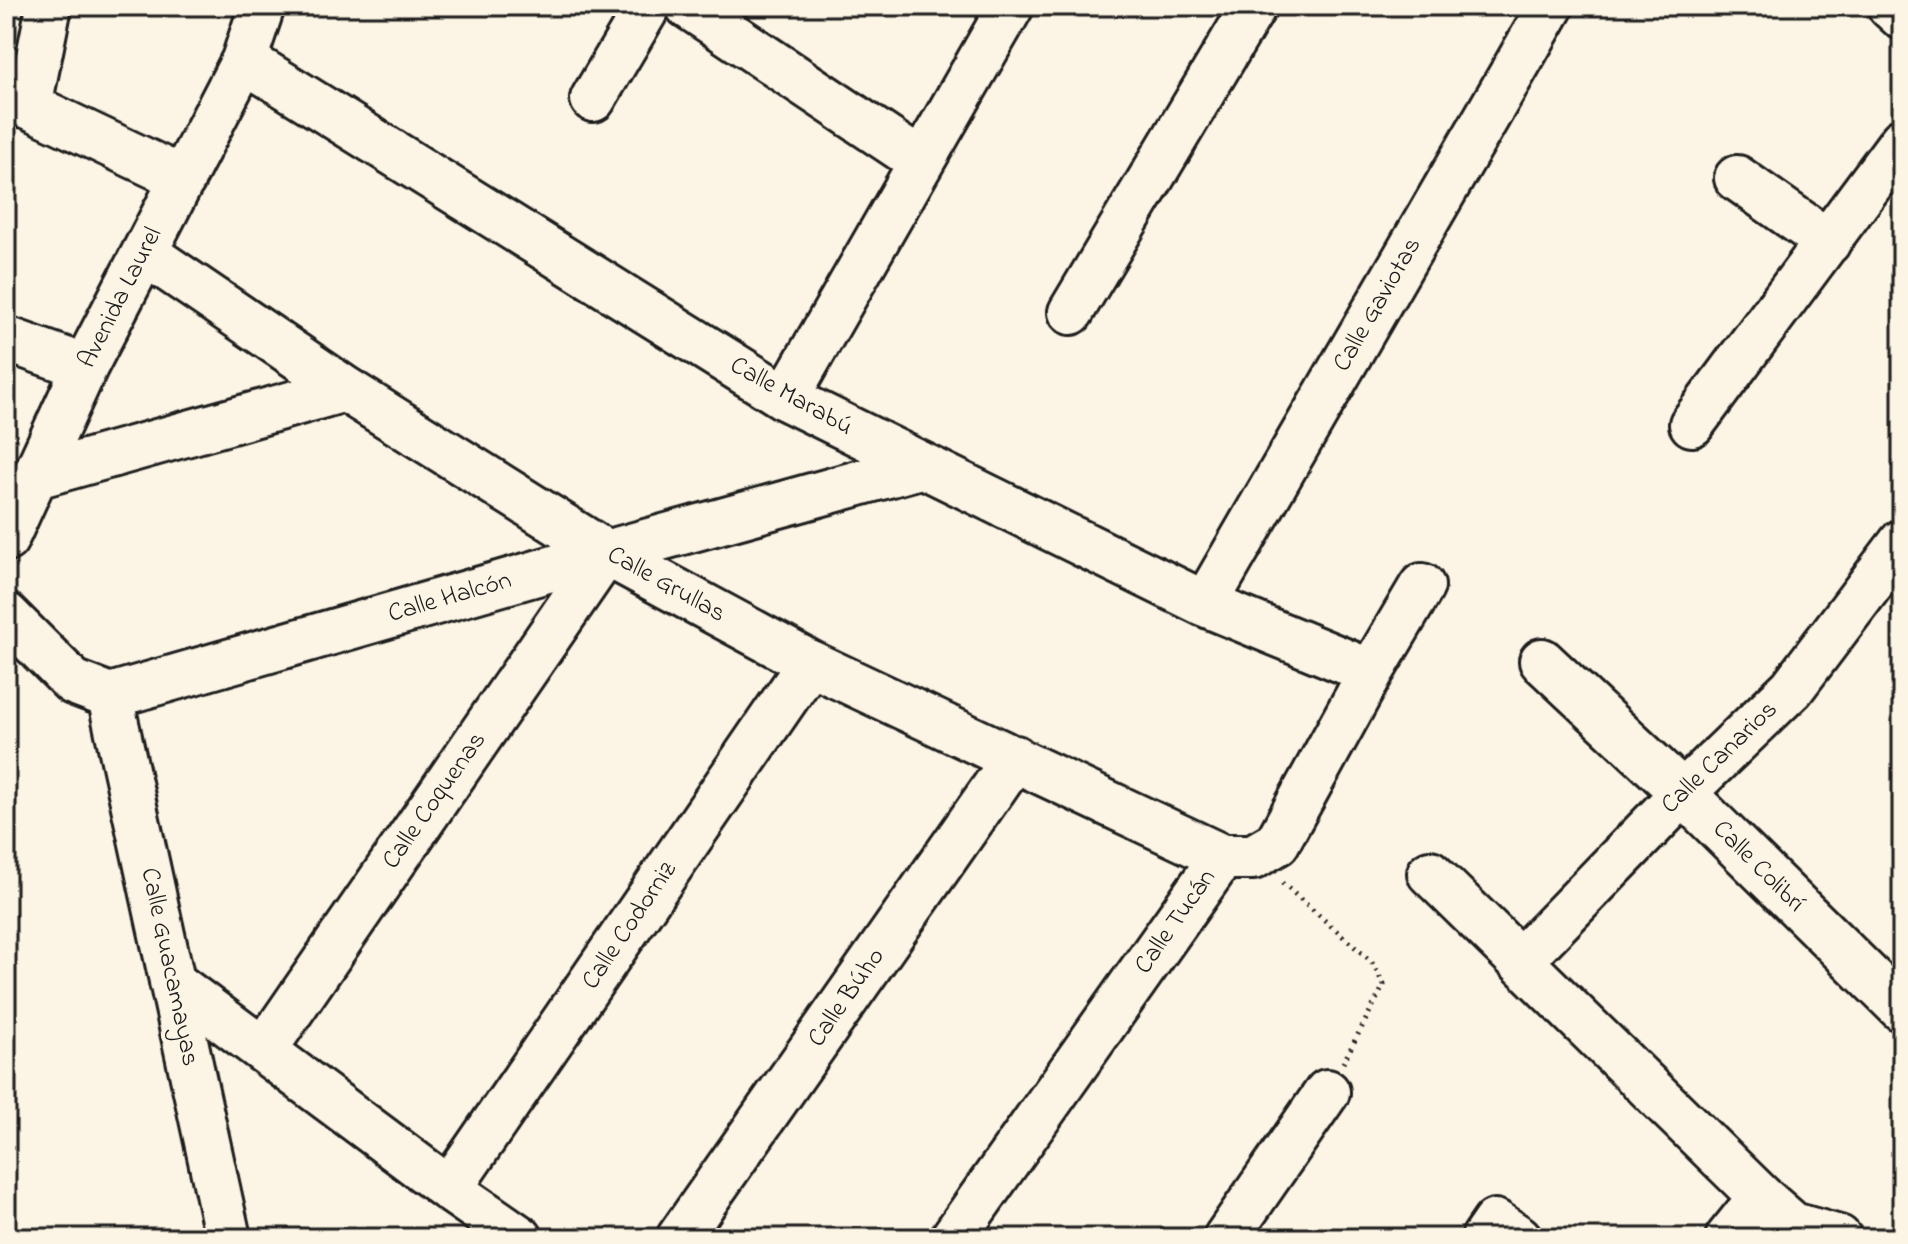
<svg xmlns="http://www.w3.org/2000/svg" width="1908" height="1244" viewBox="0 0 1908 1244" font-family="'Indie Flower',sans-serif">
	<rect width="100%" height="100%" fill="#fcf5e5"/>
	<filter id="ink" filterUnits="userSpaceOnUse"><feTurbulence type="fractalNoise" baseFrequency=".0125" numOctaves="2"/><feDisplacementMap in="SourceGraphic" scale="16" xChannelSelector="R" yChannelSelector="G"/><feConvolveMatrix kernelMatrix="1 2 1 2 8 2 1 2 1" color-interpolation-filters="sRGB"/></filter>
	<g filter="url(#ink)">
		<g fill="none" stroke-linecap="round" stroke-linejoin="round">
			<g stroke="#1c1c1c" stroke-width="50">
				<path id="minor" d="M 688,6 L 920,161
					M 1890,6 L 1902,17
					M 244,60 L 786,398 L 1205,604 L 1371,672
					M 6,99 L 29,106 L 183,179
					M 593,99 L 648,6
					M 29,106 L 49,6
					M 1737,178 L 1828,242
					M 145,253 L 345,389 L 606,553 L 810,663 L 1222,857
					M 1071,312 L 1254,6
					M 6,339 L 85,367
					M 786,398 L 1011,6
					M 1692,424 L 1902,141
					M 36,476 L 345,389
					M 6,539 L 85,367 L 244,60 L 262,6
					M 1205,604 L 1551,6
					M 6,615 L 73,682 L 110,696 L 606,553 L 920,466
					M 1542,661 L 1683,793 L 1902,1009
					M 110,696 L 228,1238
					M 1430,873 L 1761,1197 L 1793,1225 L 1839,1238
					M 1521,960 L 1683,793 L 1792,688 L 1902,542
					M 172,982 L 449,1189 L 520,1238
					M 264,1050 L 606,553
					M 449,1189 L 810,663
					M 679,1238 L 1015,758
					M 953,1238 L 1222,857 L 1253,857 L 1277,843 L 1371,672 L 1422,586
					M 1226,1238 L 1327,1092
					M 1484,1238 L 1495,1222 L 1519,1238
					M 1728,1238 L 1761,1197"/>
			</g>
			<path stroke="#1c1c1c" stroke-width="5" stroke-dasharray="2 6" stroke-linecap="butt" d="M 1282,883 L 1371,961 L 1384,985 L 1343,1063"/>
			<use href="#minor" stroke="#fcf5e5" stroke-width="44"/>
		</g>
	</g>
	<g text-anchor="middle" dominant-baseline="central" stroke-width="8" stroke-linejoin="round" paint-order="stroke">
		<g font-size="26" fill="#1c1c1c" stroke="#fcf5e5">
			<text transform="translate(121 298) rotate(-63)">Avenida Laurel</text>
			<text transform="translate(1378 305) rotate(-60)">Calle Gaviotas</text>
			<text transform="translate(791 397) rotate(29)">Calle Marabú</text>
			<text transform="translate(666 585) rotate(29)">Calle Grullas</text>
			<text transform="translate(450 598) rotate(-16)">Calle Halcón</text>
			<text transform="translate(1720 758) rotate(-44)">Calle Canarios</text>
			<text transform="translate(435 801) rotate(-55)">Calle Coquenas</text>
			<text transform="translate(1758 867) rotate(45)">Calle Colibrí</text>
			<text transform="translate(1176 922) rotate(-55)">Calle Tucán</text>
			<text transform="translate(630 926) rotate(-56)">Calle Codorniz</text>
			<text transform="translate(169 967) rotate(78)">Calle Guacamayas</text>
			<text transform="translate(847 998) rotate(-55)">Calle Búho</text>
		</g>
	</g>
	<rect width="1908" height="1244" fill="none" stroke="#fcf5e5" stroke-width="32"/>
	<rect x="16" y="16" width="1876" height="1212" fill="none" stroke="#1c1c1c" stroke-width="3" filter="url(#ink)"/>
</svg>
